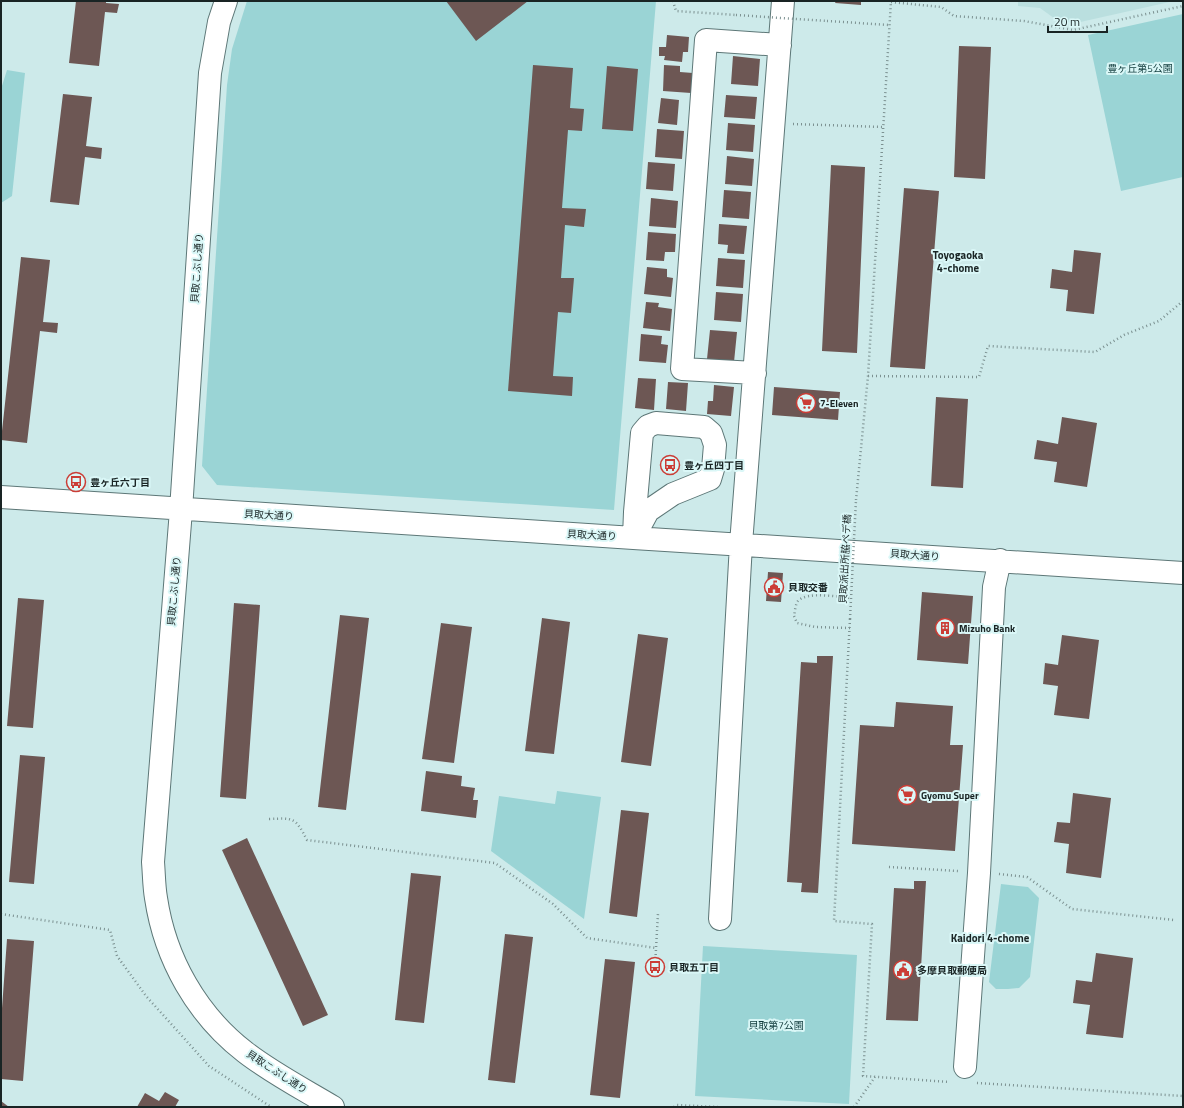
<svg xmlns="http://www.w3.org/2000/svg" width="1184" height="1108" viewBox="0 0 1184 1108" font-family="'Titillium Web','Noto Sans JP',sans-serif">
	<rect width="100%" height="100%" fill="#cdeaea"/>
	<path fill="#badfdf" d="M 1018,1 L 1174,1 L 1076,23 L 1058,21 L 1040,8 L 1018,6 Z"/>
	<path fill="#9ad4d5" d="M 247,1 L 656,1 L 614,510 L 217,485 L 202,466 L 227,85 L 232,49 Z
		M 1183,14 L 1183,177 L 1121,191 L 1088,35 Z
		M 7,70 L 25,73 L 12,196 L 1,203 L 1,89 Z
		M 557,791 L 601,797 L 584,919 L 491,851 L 499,796 L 555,804 Z
		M 1001,884 L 1028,887 L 1039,898 L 1030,977 L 1019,988 L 1008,989 L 996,989 L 989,982 Z
		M 703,946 L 857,955 L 849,1104 L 695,1096 Z"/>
	<path fill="#6d5754" d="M 76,1 L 106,1 L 106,3 L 119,4 L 117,13 L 105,12 L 99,66 L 69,63 Z
		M 446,1 L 528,1 L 476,41 Z
		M 836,1 L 861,1 L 861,5 L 835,3 Z
		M 667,35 L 689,37 L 688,52 L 683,52 L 682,62 L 664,60 L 665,56 L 659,56 L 659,47 L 666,47 Z
		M 959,46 L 991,47 L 985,179 L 954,177 Z
		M 733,56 L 760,59 L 758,86 L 731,84 Z
		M 533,65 L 573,68 L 570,108 L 584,109 L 582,131 L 568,130 L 562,208 L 586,209 L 584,227 L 565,225 L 561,278 L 574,278 L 571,313 L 558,312 L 553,376 L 573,377 L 572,396 L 508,391 Z
		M 664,65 L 680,66 L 680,72 L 693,73 L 691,93 L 663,91 Z
		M 607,66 L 638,69 L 633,131 L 602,129 Z
		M 63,94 L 92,97 L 86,146 L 102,148 L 101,159 L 85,157 L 79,205 L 50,202 Z
		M 726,95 L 757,97 L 755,119 L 724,117 Z
		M 661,98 L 679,100 L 677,125 L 658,123 Z
		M 728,123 L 755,125 L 753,152 L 726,150 Z
		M 657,129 L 684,131 L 682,159 L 655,157 Z
		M 727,156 L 754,159 L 752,186 L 725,184 Z
		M 648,162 L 675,164 L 673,191 L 646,189 Z
		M 831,165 L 865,167 L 857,353 L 822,351 Z
		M 904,188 L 939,191 L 925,369 L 890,367 Z
		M 724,190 L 751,192 L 749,219 L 722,217 Z
		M 651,198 L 678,201 L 676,228 L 649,226 Z
		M 719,224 L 747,226 L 744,254 L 727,253 L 728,245 L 718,244 Z
		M 648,232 L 676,234 L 675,252 L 665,252 L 664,261 L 646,260 Z
		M 1074,250 L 1101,253 L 1094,314 L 1066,311 L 1068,290 L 1050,288 L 1052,269 L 1072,272 Z
		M 21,257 L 50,260 L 43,322 L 58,323 L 57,333 L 40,331 L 27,443 L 1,440 Z
		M 718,258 L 745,260 L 743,288 L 716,286 Z
		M 647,267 L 667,269 L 667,277 L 673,278 L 671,297 L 644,294 Z
		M 716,292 L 743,294 L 741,322 L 714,320 Z
		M 646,302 L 659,303 L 658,307 L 672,309 L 670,331 L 643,328 Z
		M 710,330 L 737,332 L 734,362 L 707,359 Z
		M 641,334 L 662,336 L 661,344 L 668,345 L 666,363 L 639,361 Z
		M 638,378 L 656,379 L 654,410 L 635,408 Z
		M 668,382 L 688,383 L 686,411 L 666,409 Z
		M 714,385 L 734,387 L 731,416 L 707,414 L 708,401 L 713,401 Z
		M 774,387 L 840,392 L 838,420 L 772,415 Z
		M 936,397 L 968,399 L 963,488 L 931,486 Z
		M 1062,417 L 1097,423 L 1087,487 L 1054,482 L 1057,462 L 1034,459 L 1037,440 L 1058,444 Z
		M 768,572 L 783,573 L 781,602 L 766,601 Z
		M 922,592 L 973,596 L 968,664 L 917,660 Z
		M 18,598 L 44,600 L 33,728 L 7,726 Z
		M 234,603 L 260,605 L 246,799 L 220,797 Z
		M 340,615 L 369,618 L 346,810 L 318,807 Z
		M 542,618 L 570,622 L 554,754 L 525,751 Z
		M 441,623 L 472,627 L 454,763 L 422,759 Z
		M 638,634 L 668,638 L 651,766 L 621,762 Z
		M 1062,635 L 1099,640 L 1089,719 L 1054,715 L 1058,686 L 1043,684 L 1045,663 L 1058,665 Z
		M 817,656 L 833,656 L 818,893 L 801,892 L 802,883 L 787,882 L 801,662 L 817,663 Z
		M 896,702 L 953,706 L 950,745 L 963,745 L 955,851 L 852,844 L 860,725 L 894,727 Z
		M 20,755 L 45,757 L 34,884 L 9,882 Z
		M 426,771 L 462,776 L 461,786 L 475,788 L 473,800 L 478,800 L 476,818 L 421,811 Z
		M 1073,793 L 1111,798 L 1101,878 L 1066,873 L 1069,844 L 1054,842 L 1057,822 L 1070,823 Z
		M 621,810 L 649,813 L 637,917 L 609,913 Z
		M 247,838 L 328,1015 L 303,1026 L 222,850 Z
		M 411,873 L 441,876 L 424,1023 L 395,1020 Z
		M 914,881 L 926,881 L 918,1021 L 886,1020 L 894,888 L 914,889 Z
		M 505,934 L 533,937 L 515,1083 L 488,1080 Z
		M 7,939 L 34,941 L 23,1081 L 1,1079 L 1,1022 Z
		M 1096,953 L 1133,958 L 1123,1038 L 1086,1034 L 1090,1005 L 1073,1003 L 1076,980 L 1092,982 Z
		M 605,959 L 635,962 L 620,1098 L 590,1095 Z
		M 165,1092 L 179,1100 L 175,1107 L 137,1107 L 145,1093 L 159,1101 Z
		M 1,1101 L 9,1107 L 1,1107 Z"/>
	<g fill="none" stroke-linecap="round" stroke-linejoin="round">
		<g stroke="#5d7777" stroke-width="24">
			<path id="minor" d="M 226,1 L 219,22 L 210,73 L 181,510 L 153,862 C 154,874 154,887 156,898 C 165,959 197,1015 245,1052 C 272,1073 303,1089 333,1107
				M 755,373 L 682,369 L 706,40 L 780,45
				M 656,423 L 704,427 L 711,433 L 715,445 L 713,469 L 710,479 L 673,494 L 648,511 L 634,537 L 635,512 L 642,433 L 648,426 Z
				M 1,497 C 395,525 789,546 1183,573
				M 720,919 L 741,544 L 783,1
				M 965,1067 L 979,873 L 994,587 L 1000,560"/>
		</g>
		<path stroke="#7c9191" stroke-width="2.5" stroke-dasharray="1 3" stroke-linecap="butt" d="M 673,1 L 676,11 L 736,15
			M 891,2 L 941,7 L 954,16 L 1024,21 L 1073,30 L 1183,6
			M 827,21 L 889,25
			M 793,124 L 883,127
			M 868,376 L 979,377 L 988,346 L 1095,352 L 1124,335 L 1159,321 L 1183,301
			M 856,500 L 868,376 L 891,1
			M 850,619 L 834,921 L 872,924 L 863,1076 L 950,1082
			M 850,628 L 815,627 L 797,623 L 794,616 C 795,612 795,605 798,601 C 807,591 839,597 851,598
			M 269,819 C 294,818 295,817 307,840 L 495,863 L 553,904 L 587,938 L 656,948
			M 889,867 L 959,871
			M 999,874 L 1027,877 L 1072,909 L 1174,920
			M 1,914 L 110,930 L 117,956 L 146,996 L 209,1066 L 271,1107
			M 655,967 L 658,913
			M 977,1083 L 1183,1096
			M 674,1107 L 676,1105 L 718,1107
			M 854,1107 L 875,1077"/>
		<use href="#minor" stroke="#fff" stroke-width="22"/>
		<path stroke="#7c9191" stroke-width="2.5" stroke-dasharray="1 3" stroke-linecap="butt" d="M 736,15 L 827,21
			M 850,619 L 856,500"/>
	</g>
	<defs>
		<g id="supermarket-ring" transform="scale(1)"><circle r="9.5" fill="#daf7f7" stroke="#cb3d36" stroke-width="1.5"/><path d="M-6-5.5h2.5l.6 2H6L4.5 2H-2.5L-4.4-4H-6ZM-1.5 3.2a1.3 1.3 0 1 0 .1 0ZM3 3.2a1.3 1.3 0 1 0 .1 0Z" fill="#cb3d36"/></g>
		<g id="bus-ring" transform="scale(1)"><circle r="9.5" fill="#daf7f7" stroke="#cb3d36" stroke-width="1.5"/><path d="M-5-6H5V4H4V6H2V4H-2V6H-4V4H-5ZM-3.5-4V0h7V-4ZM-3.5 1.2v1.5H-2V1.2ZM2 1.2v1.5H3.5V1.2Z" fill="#cb3d36"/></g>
		<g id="civic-ring" transform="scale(1)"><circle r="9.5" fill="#daf7f7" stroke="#cb3d36" stroke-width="1.5"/><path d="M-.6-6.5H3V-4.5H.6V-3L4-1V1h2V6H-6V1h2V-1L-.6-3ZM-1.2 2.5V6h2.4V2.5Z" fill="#cb3d36"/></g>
		<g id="building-ring" transform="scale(1)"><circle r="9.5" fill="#daf7f7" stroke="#cb3d36" stroke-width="1.5"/><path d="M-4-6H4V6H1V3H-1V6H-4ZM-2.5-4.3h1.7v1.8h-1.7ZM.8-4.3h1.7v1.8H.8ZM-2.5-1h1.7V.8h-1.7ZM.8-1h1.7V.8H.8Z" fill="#cb3d36"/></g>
	</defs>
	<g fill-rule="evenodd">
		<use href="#supermarket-ring" x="806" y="403"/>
		<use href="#bus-ring" x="670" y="465"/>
		<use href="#bus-ring" x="76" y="482"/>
		<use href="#civic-ring" x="774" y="587"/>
		<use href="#building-ring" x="945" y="628"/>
		<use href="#supermarket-ring" x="907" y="795"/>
		<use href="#bus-ring" x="655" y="967"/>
		<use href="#civic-ring" x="903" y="970"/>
	</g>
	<g text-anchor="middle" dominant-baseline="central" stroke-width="4" stroke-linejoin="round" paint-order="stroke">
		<g font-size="10" fill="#0f3a3b" stroke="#daf7f7">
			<text x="1140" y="68">豊ヶ丘第5公園</text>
			<text x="776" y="1025">貝取第7公園</text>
		</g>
		<g font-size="10" fill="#192424" stroke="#daf7f7">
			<text transform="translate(197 268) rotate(-86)">貝取こぶし通り</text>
			<text transform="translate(269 515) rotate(3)">貝取大通り</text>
			<text transform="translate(592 535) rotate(3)">貝取大通り</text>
			<text transform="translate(915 555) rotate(4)">貝取大通り</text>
			<text transform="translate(845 559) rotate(-87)">貝取派出所脇ペデ橋</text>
			<text transform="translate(174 591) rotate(-85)">貝取こぶし通り</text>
			<text transform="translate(277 1072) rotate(33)">貝取こぶし通り</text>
		</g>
		<g font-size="10" font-weight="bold" fill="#192424" stroke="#daf7f7" text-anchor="start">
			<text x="820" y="403">7-Eleven</text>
			<text x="684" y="465">豊ヶ丘四丁目</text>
			<text x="90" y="482">豊ヶ丘六丁目</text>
			<text x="788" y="587">貝取交番</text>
			<text x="959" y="628">Mizuho Bank</text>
			<text x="921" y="795">Gyomu Super</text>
			<text x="669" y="967">貝取五丁目</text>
			<text x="917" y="970">多摩貝取郵便局</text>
		</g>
		<g font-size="11" font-weight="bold" fill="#192424" stroke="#daf7f7">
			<text x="958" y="255">Toyogaoka<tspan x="958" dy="13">4-chome</tspan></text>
			<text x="990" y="938">Kaidori 4-chome</text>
		</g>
	</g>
	<rect width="1184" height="1108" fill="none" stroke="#192424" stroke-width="4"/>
	<path d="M1048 26v6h59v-6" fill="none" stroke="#192424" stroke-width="2"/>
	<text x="1054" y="26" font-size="12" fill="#192424" stroke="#daf7f7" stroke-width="3" paint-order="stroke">20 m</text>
</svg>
